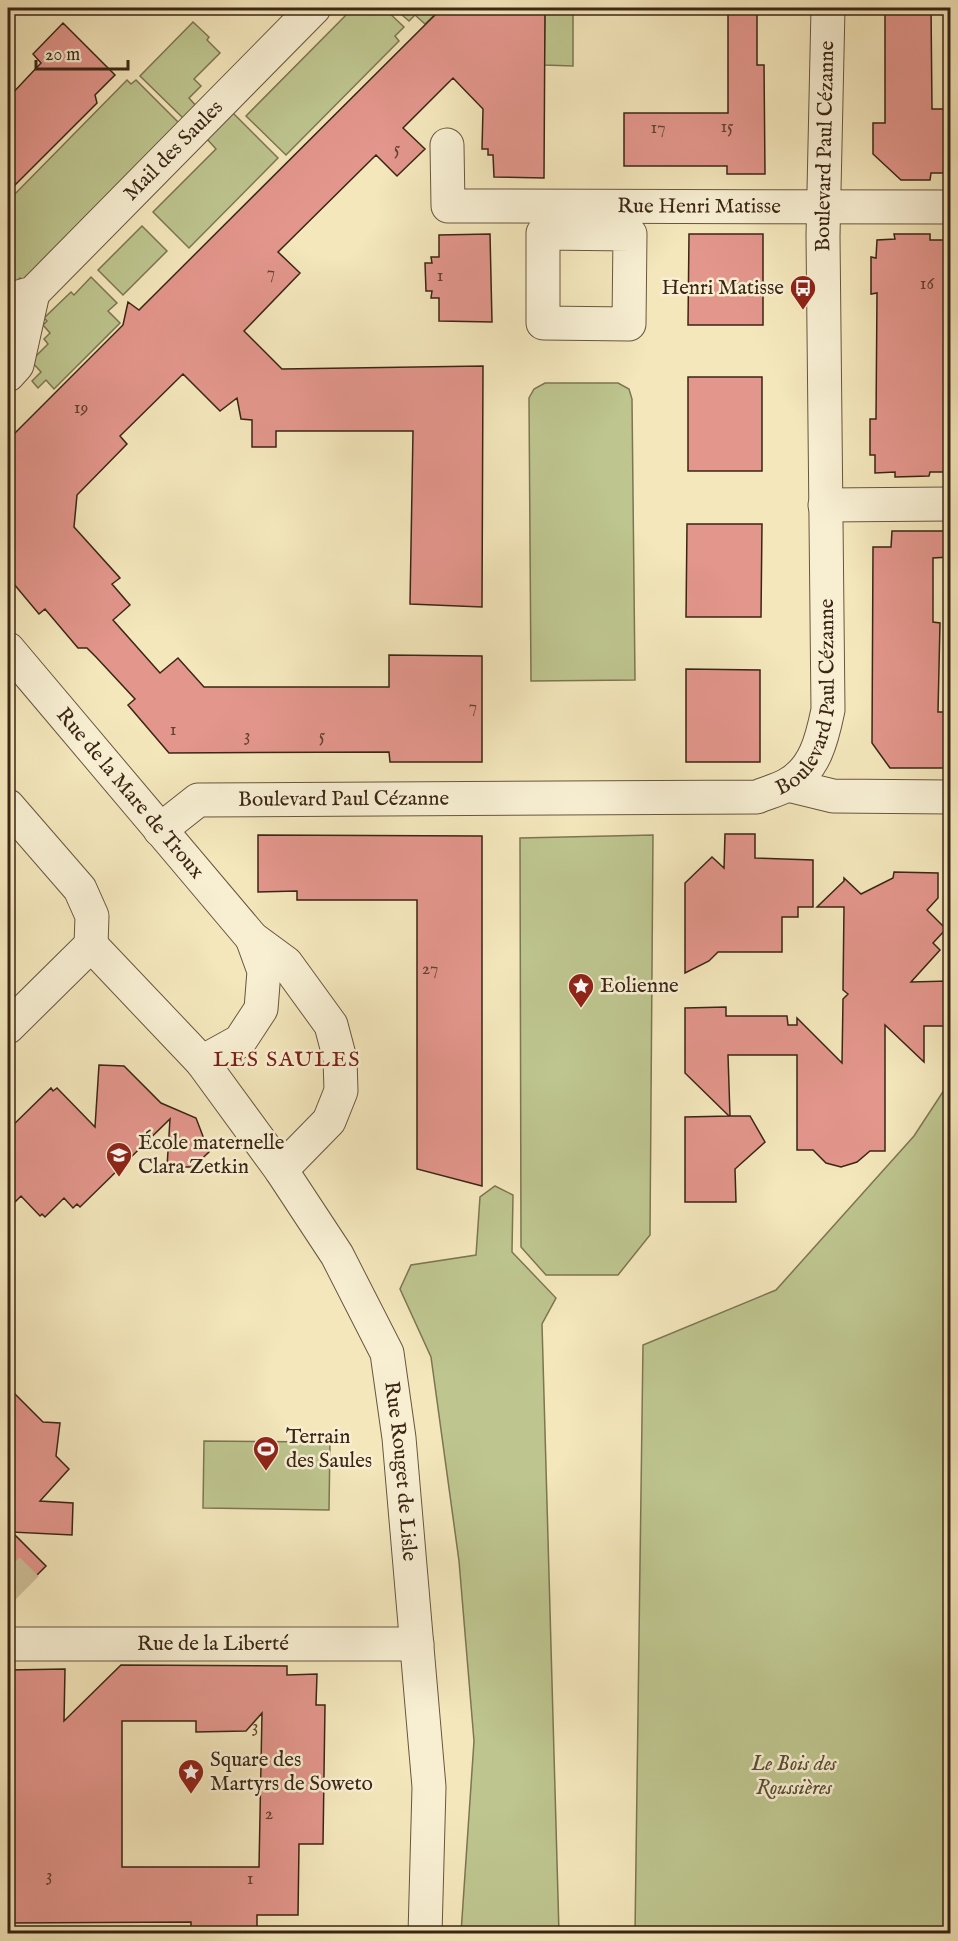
<svg xmlns="http://www.w3.org/2000/svg" width="958" height="1941" viewBox="0 0 958 1941" font-family="'IM FELL English',serif">
	<rect width="100%" height="100%" fill="#f4e7bc"/>
	<filter id="stains"><feTurbulence type="fractalNoise" baseFrequency=".00333" numOctaves="4"/><feColorMatrix values="0 0 0 0 .2 0 0 0 0 .09 0 0 0 0 .02 0 0 0 .5 -.17"/></filter>
	<radialGradient id="worn" r=".72"><stop offset=".6" stop-color="#630" stop-opacity="0"/><stop offset="1" stop-color="#630" stop-opacity=".3"/></radialGradient>
	<path fill="#bec58f" stroke="#7c7652" stroke-width="1.5" d="M 353,8 L 384,8 L 404,27 L 395,36 L 399,41 L 286,155 L 246,116 Z
		M 394,8 L 442,8 L 425,24 L 415,15 L 409,21 Z
		M 545,8 L 573,8 L 573,66 L 544,65 Z
		M 193,22 L 209,37 L 207,40 L 220,53 L 194,79 L 201,86 L 189,98 L 198,108 L 185,120 L 140,76 Z
		M 127,80 L 131,84 L 136,80 L 181,125 L 23,280 L 20,278 L 10,287 L 8,284 L 8,201 Z
		M 233,113 L 278,158 L 189,248 L 153,212 L 216,149 L 207,139 Z
		M 142,226 L 167,251 L 123,295 L 98,270 Z
		M 91,277 L 117,303 L 108,311 L 120,323 L 54,389 L 46,380 L 38,388 L 32,381 L 41,372 L 31,361 L 48,344 L 44,339 L 50,333 L 43,325 L 47,321 L 44,318 L 71,292 L 74,295 Z
		M 545,383 L 618,383 L 629,389 L 632,399 L 635,680 L 531,681 L 529,398 L 534,389 Z
		M 653,835 L 650,1235 L 618,1275 L 546,1275 L 521,1247 L 520,838 Z
		M 950,1081 L 950,1933 L 635,1933 L 643,1345 L 776,1290 L 914,1136 Z
		M 495,1186 L 513,1195 L 512,1252 L 556,1298 L 542,1324 L 559,1933 L 461,1933 L 474,1741 L 459,1561 L 431,1357 L 400,1289 L 411,1265 L 476,1255 L 480,1197 Z
		M 204,1441 L 330,1442 L 329,1510 L 203,1508 Z"/>
	<path fill="#e3968c" stroke="#3a2615" stroke-width="1.5" fill-rule="evenodd" d="M 442,8 L 545,8 L 544,178 L 494,177 L 493,155 L 488,155 L 488,149 L 482,149 L 483,109 L 453,78 L 403,128 L 425,149 L 397,176 L 376,155 L 278,252 L 300,273 L 244,331 L 282,369 L 483,366 L 482,607 L 410,604 L 413,431 L 276,431 L 276,447 L 252,447 L 252,420 L 241,419 L 237,398 L 220,411 L 183,374 L 120,436 L 127,444 L 77,495 L 74,527 L 120,578 L 112,584 L 130,605 L 113,620 L 160,673 L 178,658 L 204,687 L 389,687 L 389,655 L 482,656 L 482,762 L 390,762 L 389,752 L 169,753 L 128,705 L 135,699 L 96,657 L 87,648 L 78,648 L 45,609 L 39,614 L 8,577 L 8,440 L 123,325 L 128,302 L 139,310 Z
		M 728,8 L 757,8 L 757,65 L 764,65 L 765,174 L 727,174 L 727,166 L 624,166 L 624,113 L 728,113 Z
		M 885,8 L 931,8 L 932,109 L 945,109 L 946,124 L 951,124 L 951,173 L 931,173 L 930,180 L 901,180 L 873,154 L 873,123 L 885,123 Z
		M 63,23 L 115,75 L 95,95 L 97,103 L 8,192 L 8,98 L 41,63 L 33,54 Z
		M 490,234 L 492,322 L 439,321 L 439,298 L 431,298 L 432,291 L 426,291 L 425,263 L 432,263 L 431,257 L 439,257 L 439,235 Z
		M 689,234 L 763,234 L 763,325 L 688,325 Z
		M 894,234 L 930,234 L 930,240 L 951,240 L 949,402 L 951,402 L 951,472 L 930,472 L 929,476 L 895,477 L 895,472 L 875,473 L 875,455 L 870,455 L 870,419 L 876,419 L 877,293 L 871,294 L 871,257 L 876,258 L 877,240 L 895,239 Z
		M 688,377 L 762,377 L 762,471 L 688,471 Z
		M 687,524 L 762,524 L 761,617 L 686,617 Z
		M 892,531 L 950,531 L 950,557 L 933,558 L 933,622 L 940,623 L 938,712 L 951,712 L 949,768 L 890,768 L 872,743 L 873,547 L 891,547 Z
		M 686,669 L 760,670 L 760,762 L 686,762 Z
		M 725,834 L 755,834 L 755,858 L 813,860 L 813,907 L 798,907 L 798,917 L 782,917 L 782,952 L 718,952 L 709,961 L 685,973 L 685,883 L 712,857 L 724,868 Z
		M 258,835 L 482,836 L 482,1186 L 417,1169 L 417,900 L 297,900 L 297,891 L 258,892 Z
		M 894,872 L 938,873 L 938,898 L 927,910 L 946,929 L 933,943 L 940,950 L 911,982 L 949,981 L 949,1026 L 924,1026 L 924,1062 L 885,1025 L 885,1151 L 870,1151 L 857,1162 L 841,1167 L 826,1163 L 813,1150 L 797,1150 L 797,1055 L 728,1055 L 730,1116 L 750,1116 L 765,1142 L 735,1169 L 736,1202 L 685,1202 L 685,1117 L 729,1116 L 685,1073 L 685,1008 L 726,1007 L 726,1016 L 787,1016 L 788,1025 L 797,1025 L 797,1018 L 842,1063 L 843,999 L 848,994 L 843,990 L 844,907 L 817,907 L 844,881 L 844,878 L 861,894 L 893,878 Z
		M 99,1065 L 124,1066 L 161,1103 L 196,1118 L 209,1152 L 193,1167 L 167,1167 L 170,1119 L 80,1207 L 77,1204 L 73,1208 L 64,1198 L 45,1217 L 42,1214 L 40,1216 L 21,1196 L 8,1209 L 8,1130 L 51,1088 L 53,1091 L 57,1088 L 95,1127 Z
		M 8,1387 L 43,1422 L 60,1423 L 56,1456 L 69,1469 L 40,1501 L 73,1503 L 72,1535 L 12,1532 L 46,1566 L 8,1604 Z
		M 121,1665 L 287,1666 L 287,1675 L 317,1674 L 316,1705 L 325,1705 L 323,1844 L 299,1844 L 298,1915 L 257,1915 L 257,1932 L 191,1933 L 191,1922 L 8,1923 L 8,1670 L 65,1669 L 64,1721 ZM 262,1713 L 259,1867 L 122,1867 L 122,1721 L 196,1721 L 196,1732 L 246,1731 Z"/>
	<g fill="none" stroke-linecap="round" stroke-linejoin="round">
		<path stroke="#cfc09b" stroke-width="33" stroke-dasharray="33 16" stroke-linecap="butt" d="M 8,1569 L 27,1588"/>
		<g stroke="#68563f" stroke-width="35">
			<g id="minor">
				<path id="s1" d="M 447,145 L 448,206 L 950,207"/>
				<path d="M 543,233 L 630,234 L 629,324 L 543,323 Z"/>
				<path id="s2" d="M 8,300 L 33,293 L 314,8"/>
				<path d="M 8,375 L 17,365 L 33,293"/>
				<path d="M 825,505 L 950,504"/>
				<path id="s3" d="M 8,649 L 252,938 L 286,963 L 331,1025 L 340,1059 L 341,1091 L 329,1121 L 281,1170"/>
				<path d="M 788,785 L 833,796 L 950,797"/>
				<path d="M 8,806 L 80,889 L 92,916 L 91,945 L 8,1027"/>
				<path id="s4" d="M 160,830 L 198,800 L 757,797 C 766,793 778,790 787,785 C 815,770 822,739 828,710 L 823,236 L 828,8"/>
				<path id="s5" d="M 91,945 L 202,1062 L 281,1170 L 337,1255 L 387,1353 L 399,1438 L 429,1787 L 425,1934"/>
				<path d="M 202,1062 L 240,1041 L 261,1009 L 264,971 L 252,938"/>
				<path id="s6" d="M 9,1644 L 417,1644"/>
			</g>
		</g>
		<use href="#minor" stroke="#f8efd3" stroke-width="33"/>
	</g>
	<defs>
		<g id="bus-pin" transform="scale(1.35)"><path d="M0 17L-7.5 6A9.5 9.5 0 1 1 7.5 6Z" fill="#8f2418" stroke="#f8efd3"/><path d="M-5-6H5V4H4V6H2V4H-2V6H-4V4H-5ZM-3.5-4V0h7V-4ZM-3.5 1.2v1.5H-2V1.2ZM2 1.2v1.5H3.5V1.2Z" fill="#fff"/></g>
		<g id="sight-pin" transform="scale(1.35)"><path d="M0 17L-7.5 6A9.5 9.5 0 1 1 7.5 6Z" fill="#8f2418" stroke="#f8efd3"/><path d="M0-6L1.8-2.2L6-1.7L2.9 1.2L3.7 5.4L0 3.3L-3.7 5.4L-2.9 1.2L-6-1.7L-1.8-2.2Z" fill="#fff"/></g>
		<g id="school-pin" transform="scale(1.35)"><path d="M0 17L-7.5 6A9.5 9.5 0 1 1 7.5 6Z" fill="#8f2418" stroke="#f8efd3"/><path d="M0-5L7-2L0 1L-7-2ZM-4 1L0 2.5L4 1V4Q0 6-4 4Z" fill="#fff"/></g>
		<g id="stadium-pin" transform="scale(1.35)"><path d="M0 17L-7.5 6A9.5 9.5 0 1 1 7.5 6Z" fill="#8f2418" stroke="#f8efd3"/><path d="M0-5a6.5 5 0 1 0 0 10a6.5 5 0 1 0 0-10ZM-3.5-1.8h7v3.6h-7Z" fill="#fff"/></g>
	</defs>
	<g fill-rule="evenodd">
		<use href="#bus-pin" x="803" y="288"/>
		<use href="#sight-pin" x="581" y="986"/>
		<use href="#school-pin" x="119" y="1155"/>
		<use href="#stadium-pin" x="266" y="1449"/>
		<use href="#sight-pin" x="191" y="1772"/>
	</g>
	<g text-anchor="middle" dominant-baseline="central" stroke-width="5" stroke-linejoin="round" paint-order="stroke">
		<g font-size="18" fill="#644233">
			<text x="727" y="127">15</text>
			<text x="658" y="128">17</text>
			<text x="397" y="149">5</text>
			<text x="271" y="273">7</text>
			<text x="440" y="276">1</text>
			<text x="927" y="284">16</text>
			<text x="81" y="408">19</text>
			<text x="473" y="707">7</text>
			<text x="173" y="730">1</text>
			<text x="247" y="736">3</text>
			<text x="322" y="736">5</text>
			<text x="430" y="969">27</text>
			<text x="255" y="1727">3</text>
			<text x="269" y="1814">2</text>
			<text x="49" y="1876">3</text>
			<text x="250" y="1879">1</text>
		</g>
		<g font-size="21" fill="#3a2615" stroke="#f8efd3">
			<text stroke="none"><textPath href="#s4" startOffset="1292">Boulevard Paul Cézanne</textPath></text>
			<text stroke="none"><textPath href="#s2" startOffset="226">Mail des Saules</textPath></text>
			<text stroke="none"><textPath href="#s1" startOffset="312">Rue Henri Matisse</textPath></text>
			<text stroke="none"><textPath href="#s4" startOffset="734">Boulevard Paul Cézanne</textPath></text>
			<text stroke="none"><textPath href="#s3" startOffset="189">Rue de la Mare de Troux</textPath></text>
			<text stroke="none"><textPath href="#s4" startOffset="194">Boulevard Paul Cézanne</textPath></text>
			<text stroke="none"><textPath href="#s5" startOffset="626">Rue Rouget de Lisle</textPath></text>
			<text stroke="none"><textPath href="#s6" startOffset="204">Rue de la Liberté</textPath></text>
		</g>
		<g font-size="21" fill="#3a2615" stroke="#f8efd3" text-anchor="start">
			<text x="784" y="288" text-anchor="end">Henri Matisse</text>
			<text x="600" y="986">Eolienne</text>
			<text x="138" y="1143">École maternelle<tspan x="138" dy="24">Clara Zetkin</tspan></text>
			<text x="286" y="1437">Terrain<tspan x="286" dy="24">des Saules</tspan></text>
			<text x="210" y="1760">Square des<tspan x="210" dy="24">Martyrs de Soweto</tspan></text>
		</g>
		<g font-size="21" font-style="italic" fill="#5b4e34" stroke="#f8efd3">
			<text x="794" y="1764">Le Bois des<tspan x="794" dy="24">Roussières</tspan></text>
		</g>
		<g font-size="22" letter-spacing="1.5" fill="#7a1f14" stroke="#f8efd3">
			<text x="287" y="1060">LES SAULES</text>
		</g>
	</g>
	<rect width="958" height="1941" fill="none" stroke="#f4e7bc" stroke-width="30"/>
	<rect x="9" y="9" width="940" height="1923" fill="none" stroke="#3a2615" stroke-width="3"/>
	<rect x="15" y="15" width="928" height="1911" fill="none" stroke="#3a2615" stroke-width="1.5"/>
	<path d="M36 60v9h92v-9" fill="none" stroke="#3a2615" stroke-width="3"/>
	<text x="45" y="60" font-size="18" fill="#3a2615" stroke="#f8efd3" stroke-width="4.5" paint-order="stroke">20 m</text>
	<rect width="100%" height="100%" filter="url(#stains)"/>
	<rect width="100%" height="100%" fill="url(#worn)"/>
</svg>
